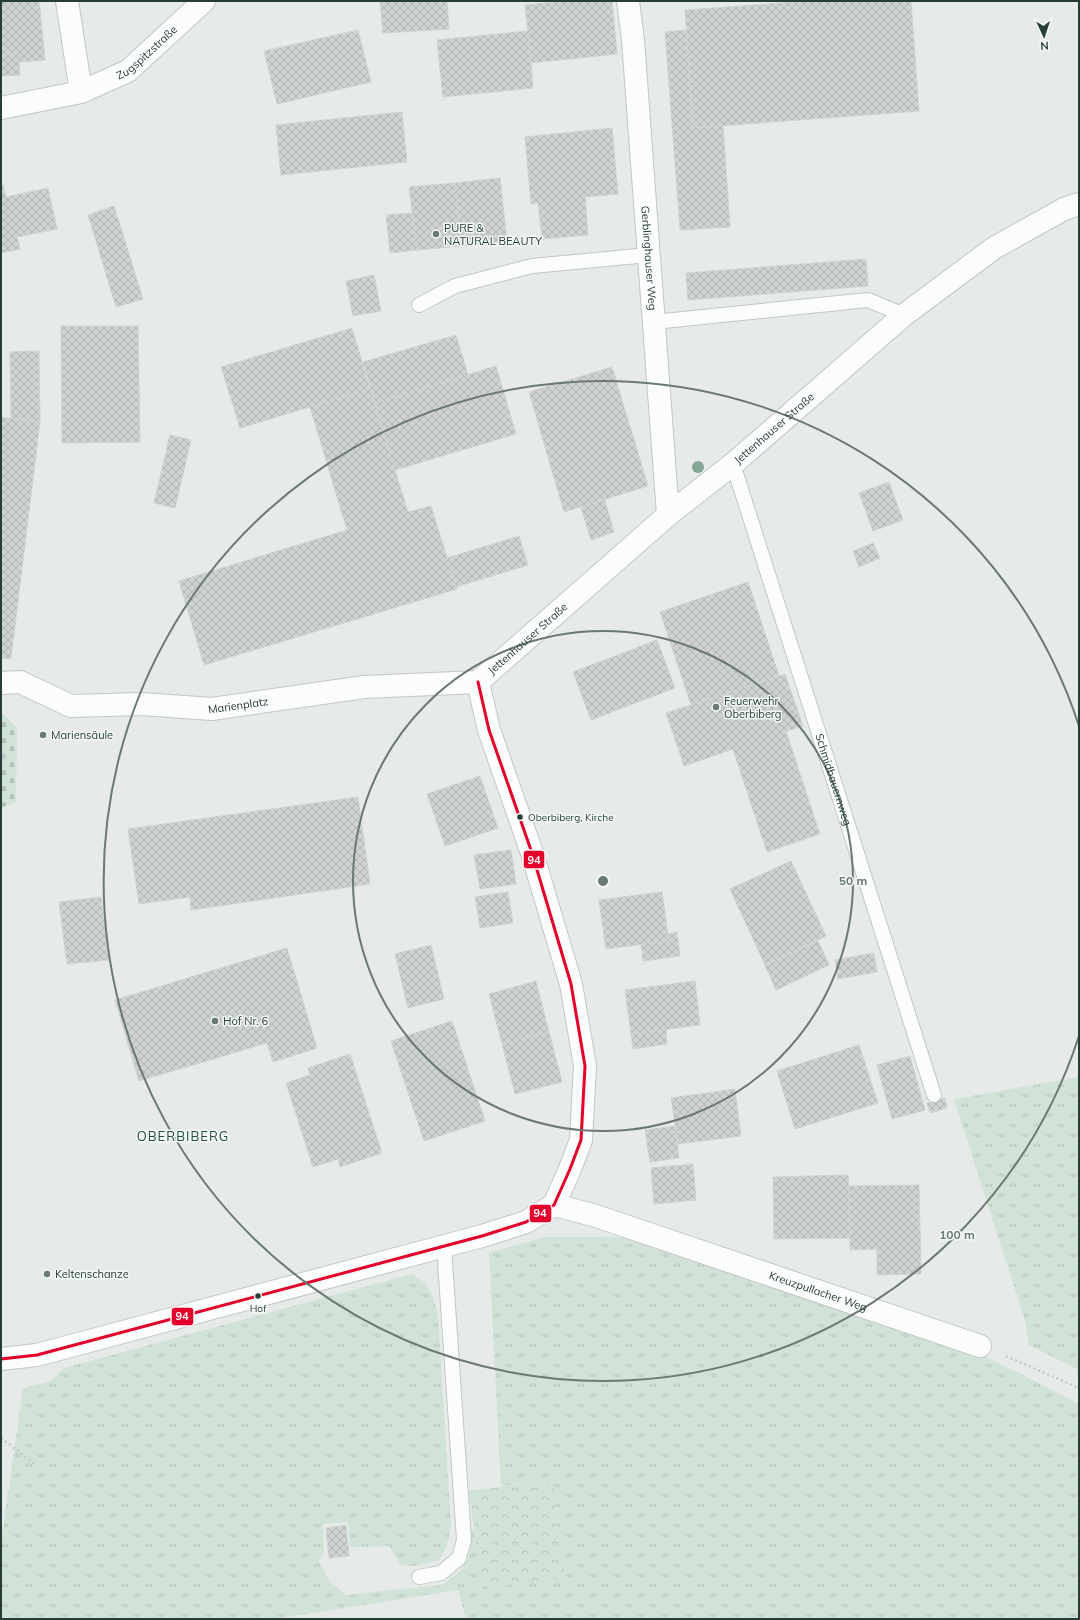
<svg xmlns="http://www.w3.org/2000/svg" width="1080" height="1620" viewBox="0 0 1080 1620" font-family="Mulish,sans-serif">
	<defs>
		<pattern id="grass-tufts" width="24" height="20" patternUnits="userSpaceOnUse"><rect width="24" height="20" fill="#d1e2d6"/><path d="M3 7l-1-3M5 7V3M7 7l1-3M15 17l-1-3M17 17v-4M19 17l1-3" fill="none" stroke="#b3c3b8"/></pattern>
		<pattern id="cemetery-stones" width="16" height="16" patternUnits="userSpaceOnUse"><rect width="16" height="16" fill="#d1e2d6"/><path d="M2 7V4a2 2 0 0 1 4 0v3zM10 15v-3a2 2 0 0 1 4 0v3z" fill="#b3c3b8"/></pattern>
		<pattern id="park-crowns" width="20" height="18" patternUnits="userSpaceOnUse"><rect width="20" height="18" fill="#d1e2d6"/><path d="M2 6a3 3 0 1 1 6 0M12 15a3 3 0 1 1 6 0" fill="none" stroke="#b3c3b8"/></pattern>
		<pattern id="building-cross-hatch" width="8" height="8" patternUnits="userSpaceOnUse"><rect width="8" height="8" fill="#ced3d1"/><path d="M0 0l8 8M0 8l8-8" fill="none" stroke="#b1b6b4"/></pattern>
	</defs>
	<rect width="100%" height="100%" fill="#e6eae8"/>
	<path fill="url(#grass-tufts)" d="M 1079,1077 L 1079,1370 L 1029,1345 L 1026,1324 L 954,1099 Z
		M 544,1237 L 621,1237 L 979,1353 L 1079,1404 L 1079,1619 L 466,1619 L 458,1590 L 276,1619 L 1,1619 L 1,1543 L 23,1388 L 49,1382 L 64,1368 L 412,1274 C 433,1286 432,1295 438,1316 L 451,1525 L 447,1546 L 439,1560 L 416,1566 L 401,1565 L 389,1546 L 350,1547 L 348,1522 L 323,1524 L 324,1553 L 319,1561 L 329,1581 L 346,1595 L 442,1585 L 461,1570 L 468,1559 L 471,1547 L 470,1531 L 474,1529 L 482,1589 L 552,1480 L 501,1486 L 489,1253 Z"/>
	<path fill="url(#cemetery-stones)" d="M 1,712 L 17,728 L 16,802 L 1,808 Z"/>
	<path fill="url(#park-crowns)" d="M 552,1480 L 565,1577 L 482,1589 L 469,1491 Z"/>
	<path fill="url(#building-cross-hatch)" stroke="#cfd3d1" d="M 1,1 L 39,1 L 45,60 L 19,62 L 18,53 L 1,55 Z
		M 380,1 L 447,1 L 449,29 L 383,33 Z
		M 565,1 L 612,1 L 617,54 L 531,63 L 525,5 Z
		M 808,1 L 911,1 L 919,111 L 693,128 L 685,10 Z
		M 358,30 L 371,82 L 277,104 L 264,51 Z
		M 686,30 L 693,128 L 723,126 L 730,227 L 680,230 L 665,32 Z
		M 528,31 L 533,88 L 443,97 L 437,40 Z
		M 18,53 L 20,75 L 1,76 L 1,55 Z
		M 402,112 L 407,162 L 281,175 L 276,125 Z
		M 612,128 L 618,194 L 585,197 L 588,235 L 542,239 L 538,203 L 531,204 L 525,137 Z
		M 500,178 L 507,241 L 461,246 L 455,183 Z
		M 455,183 L 461,246 L 417,250 L 409,187 Z
		M 3,185 L 6,197 L 48,188 L 57,229 L 17,237 L 20,249 L 1,253 L 1,186 Z
		M 114,206 L 143,299 L 116,307 L 88,215 Z
		M 412,213 L 417,250 L 390,253 L 386,215 Z
		M 866,259 L 868,286 L 688,300 L 686,273 Z
		M 374,275 L 381,311 L 353,316 L 346,281 Z
		M 61,326 L 138,326 L 140,442 L 62,443 Z
		M 352,328 L 370,389 L 240,428 L 221,367 Z
		M 456,335 L 468,375 L 375,403 L 363,362 Z
		M 39,351 L 40,422 L 11,418 L 10,352 Z
		M 496,366 L 516,434 L 395,470 L 375,403 Z
		M 612,367 L 648,486 L 564,512 L 529,392 Z
		M 370,389 L 408,512 L 431,506 L 457,589 L 204,665 L 179,581 L 347,530 L 310,407 Z
		M 1,417 L 40,422 L 11,658 L 1,659 Z
		M 170,435 L 191,440 L 175,508 L 154,503 Z
		M 889,482 L 903,520 L 873,531 L 859,493 Z
		M 605,500 L 614,532 L 591,540 L 581,507 Z
		M 519,536 L 528,565 L 456,587 L 447,558 Z
		M 873,543 L 880,558 L 859,567 L 853,551 Z
		M 748,582 L 779,676 L 691,705 L 660,612 Z
		M 657,640 L 675,688 L 591,720 L 573,672 Z
		M 785,674 L 803,726 L 786,731 L 820,834 L 767,852 L 733,749 L 684,766 L 666,713 Z
		M 1,747 L 6,759 L 1,762 Z
		M 480,776 L 498,828 L 445,846 L 427,794 Z
		M 358,797 L 370,884 L 191,910 L 190,897 L 139,904 L 128,829 Z
		M 511,850 L 516,884 L 480,889 L 474,855 Z
		M 791,861 L 826,936 L 765,965 L 730,889 Z
		M 508,892 L 513,923 L 480,928 L 475,897 Z
		M 662,892 L 669,941 L 606,949 L 599,900 Z
		M 101,897 L 109,960 L 67,964 L 59,902 Z
		M 677,932 L 680,956 L 643,961 L 641,944 L 669,941 L 668,934 Z
		M 818,941 L 829,965 L 776,990 L 765,965 Z
		M 431,945 L 444,999 L 408,1008 L 395,954 Z
		M 287,948 L 317,1048 L 273,1062 L 267,1043 L 139,1081 L 115,1000 Z
		M 874,953 L 877,972 L 838,979 L 835,960 Z
		M 536,981 L 549,1032 L 502,1044 L 489,994 Z
		M 695,981 L 700,1025 L 631,1034 L 625,990 Z
		M 452,1021 L 485,1121 L 424,1141 L 391,1041 Z
		M 666,1029 L 667,1044 L 633,1049 L 631,1034 Z
		M 549,1032 L 562,1082 L 515,1094 L 502,1044 Z
		M 859,1045 L 878,1103 L 795,1129 L 777,1071 Z
		M 350,1054 L 382,1153 L 340,1167 L 338,1159 L 313,1167 L 286,1083 L 310,1075 L 308,1068 Z
		M 910,1056 L 925,1110 L 892,1119 L 877,1065 Z
		M 735,1089 L 741,1136 L 678,1144 L 671,1098 Z
		M 945,1098 L 947,1108 L 930,1113 L 927,1103 Z
		M 675,1126 L 679,1158 L 650,1162 L 645,1130 Z
		M 693,1164 L 696,1200 L 654,1204 L 651,1168 Z
		M 848,1175 L 850,1238 L 774,1239 L 773,1177 Z
		M 919,1185 L 921,1274 L 877,1275 L 877,1249 L 850,1250 L 849,1186 Z
		M 346,1525 L 349,1556 L 329,1558 L 326,1528 Z"/>
	<g fill="none" stroke-linecap="round" stroke-linejoin="round">
		<g stroke="#c3c7c5" stroke-width="16">
			<g id="lane">
				<path d="M 419,305 L 455,286 L 532,266 L 648,255"/>
				<path d="M 654,322 L 868,300 L 904,315"/>
				<path id="s1" d="M 733,464 L 934,1095"/>
				<path d="M 419,1577 L 441,1573 L 459,1558 L 464,1540 L 444,1247"/>
			</g>
		</g>
		<g stroke="#c3c7c5" stroke-width="24">
			<g id="street">
				<path d="M 67,1 L 81,92"/>
				<path id="s2" d="M 628,1 L 633,40 L 668,515"/>
				<path id="s3" d="M 1,108 L 81,92 L 128,71 L 204,1"/>
				<path id="s4" d="M 478,682 L 668,515 L 733,464 L 904,315 L 994,248 L 1064,209 L 1079,204"/>
				<path id="s5" d="M 1,683 L 20,682 L 71,706 L 141,704 L 212,709 L 364,687 L 478,682"/>
				<path id="s6" d="M 554,1205 L 593,1215 L 980,1346"/>
				<path d="M 1,1359 L 37,1355 L 482,1236 L 526,1222 L 554,1205 L 570,1169 L 581,1140 L 585,1066 L 571,984 L 532,853 L 489,730 L 478,682"/>
			</g>
		</g>
		<path stroke="#c2cac7" stroke-width="2.5" stroke-dasharray="2 3" stroke-linecap="butt" d="M 1006,1356 L 1079,1388
			M 1,1438 L 36,1465"/>
		<use href="#lane" stroke="#fbfcfc" stroke-width="14"/>
		<use href="#street" stroke="#fbfcfc" stroke-width="22"/>
		<g stroke="#f4f9f7" stroke-width="6">
			<path id="bus-1" d="M 1,1359 L 37,1355 L 482,1236 L 526,1222 L 554,1205 L 570,1169 L 581,1140 L 585,1066 L 571,984 L 532,853 L 489,730 L 478,682"/>
		</g>
		<use href="#bus-1" stroke="#e4002b" stroke-width="3"/>
	</g>
	<circle fill="#84a693" cx="698" cy="467" r="6"/>
	<g fill="none" stroke="#697975" stroke-width="2">
		<circle cx="603" cy="881" r="250"/>
		<path d="M1079 1036A500 500 0 1 1 1079 726"/>
	</g>
	<g fill="#697975" stroke="#f4f9f7" stroke-width="1.5">
		<circle cx="436" cy="234" r="4"/>
		<circle cx="716" cy="707" r="4"/>
		<circle cx="43" cy="735" r="4"/>
		<circle cx="215" cy="1021" r="4"/>
		<circle cx="47" cy="1274" r="4"/>
	</g>
	<g fill="#253c37" stroke="#f4f9f7" stroke-width="1.5">
		<circle cx="520" cy="817" r="3.5"/>
		<circle cx="258" cy="1296" r="3.5"/>
	</g>
	<g text-anchor="middle" dominant-baseline="central" stroke-width="3" stroke-linejoin="round" paint-order="stroke">
		<g font-size="10" fill="#253c37" stroke="#f4f9f7" text-anchor="start">
			<text x="528" y="817">Oberbiberg, Kirche</text>
			<text x="258" y="1308" text-anchor="middle">Hof</text>
		</g>
		<g font-size="11" fill="#253c37" stroke="#f4f9f7">
			<text stroke="none"><textPath href="#s3" startOffset="159">Zugspitzstraße</textPath></text>
			<text stroke="none"><textPath href="#s2" startOffset="258">Gerblinghauser Weg</textPath></text>
			<text stroke="none"><textPath href="#s4" startOffset="390">Jettenhauser Straße</textPath></text>
			<text stroke="none"><textPath href="#s4" startOffset="66">Jettenhauser Straße</textPath></text>
			<text stroke="none"><textPath href="#s5" startOffset="243">Marienplatz</textPath></text>
			<text stroke="none"><textPath href="#s1" startOffset="331">Schmidbauernweg</textPath></text>
			<text stroke="none"><textPath href="#s6" startOffset="278">Kreuzpullacher Weg</textPath></text>
		</g>
		<g font-size="11" fill="#253c37" stroke="#f4f9f7" text-anchor="start">
			<text x="444" y="228">PURE &amp;<tspan x="444" dy="13">NATURAL BEAUTY</tspan></text>
			<text x="724" y="701">Feuerwehr<tspan x="724" dy="13">Oberbiberg</tspan></text>
			<text x="51" y="735">Mariensäule</text>
			<text x="223" y="1021">Hof Nr. 6</text>
			<text x="55" y="1274">Keltenschanze</text>
		</g>
		<g font-size="13" letter-spacing="1" fill="#234c45" stroke="#f4f9f7">
			<text x="183" y="1136">OBERBIBERG</text>
		</g>
	</g>
	<circle cx="603" cy="881" r="6" fill="#697975" stroke="#f4f9f7" stroke-width="2"/>
	<g font-size="12" text-anchor="middle" font-weight="bold" fill="#697975" stroke="#f4f9f7" stroke-width="3" stroke-linejoin="round" paint-order="stroke">
		<text x="853" y="885">50 m</text>
		<text x="957" y="1239">100 m</text>
	</g>
	<g stroke="#f4f9f7" stroke-width="1.5">
		<rect x="523" y="850" width="22" height="19" rx="4" fill="#e4002b"/>
		<rect x="529" y="1204" width="23" height="19" rx="4" fill="#e4002b"/>
		<rect x="171" y="1307" width="23" height="19" rx="4" fill="#e4002b"/>
	</g>
	<g font-size="11" text-anchor="middle" font-weight="bold" fill="#fff">
		<text x="534" y="864">94</text>
		<text x="540" y="1217">94</text>
		<text x="182" y="1320">94</text>
	</g>
	<rect width="1080" height="1620" fill="none" stroke="#253c37" stroke-width="4"/>
	<g transform="translate(1044 36) rotate(177)" stroke="#f4f9f7" stroke-width="3" paint-order="stroke">
	<path d="M0-3L7 15L0 10L-7 15Z" fill="#253c37"/>
	<text y="-6" font-size="11" font-weight="bold" text-anchor="middle" fill="#253c37">N</text>
	</g>
</svg>
